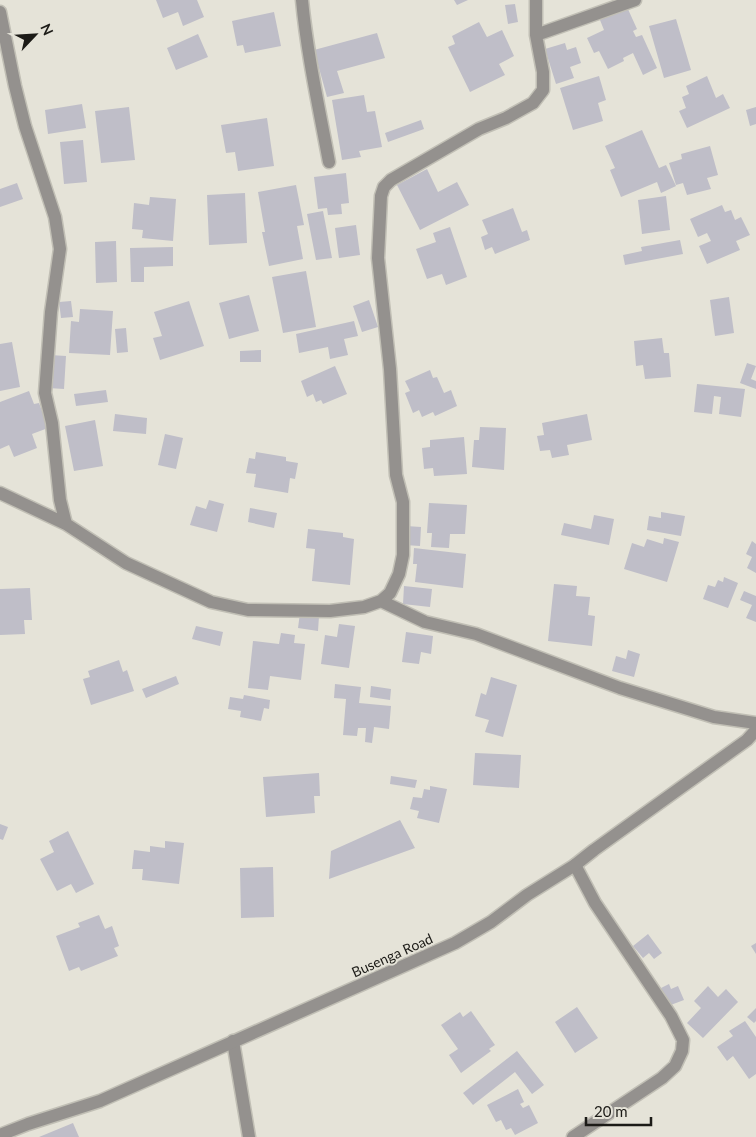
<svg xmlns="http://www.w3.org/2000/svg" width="756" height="1137" viewBox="0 0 756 1137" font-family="Lato,sans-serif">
	<rect width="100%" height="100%" fill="#e5e3d8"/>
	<path fill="#bfbec8" d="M 156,0 L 197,0 L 204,17 L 183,26 L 178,12 L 163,18 Z
		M 454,0 L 468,0 L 457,5 Z
		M 515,4 L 518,22 L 508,24 L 505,5 Z
		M 627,7 L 637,29 L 633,31 L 636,37 L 642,35 L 657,68 L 643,75 L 633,53 L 623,58 L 624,61 L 608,69 L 599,51 L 594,53 L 587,38 L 604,30 L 600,20 Z
		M 274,12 L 281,46 L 245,53 L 243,45 L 237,46 L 232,21 Z
		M 676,19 L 691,70 L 664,78 L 649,26 Z
		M 479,22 L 487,37 L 502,30 L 514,56 L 499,64 L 505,75 L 470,92 L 448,47 L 455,44 L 452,36 Z
		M 377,33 L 385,58 L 337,71 L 344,93 L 327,97 L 314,50 Z
		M 198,34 L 208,57 L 176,70 L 167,48 Z
		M 565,43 L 567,50 L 576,47 L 581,63 L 570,67 L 574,78 L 556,84 L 545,49 Z
		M 599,76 L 606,100 L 598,103 L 603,121 L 573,130 L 560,88 Z
		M 707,76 L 716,98 L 723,94 L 730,108 L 687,128 L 679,111 L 686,108 L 682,97 L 689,94 L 686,86 Z
		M 364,95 L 367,112 L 375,111 L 382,147 L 359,151 L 361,157 L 342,160 L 332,100 Z
		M 82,104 L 86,128 L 48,134 L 45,110 Z
		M 129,107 L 135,160 L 101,163 L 95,111 Z
		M 756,107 L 756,124 L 750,126 L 746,110 Z
		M 267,118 L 274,166 L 238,171 L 235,152 L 226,153 L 221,125 Z
		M 421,120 L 424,129 L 388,142 L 385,133 Z
		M 642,130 L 659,168 L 666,165 L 676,186 L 661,193 L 657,182 L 621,197 L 610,170 L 615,168 L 605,146 Z
		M 83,140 L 87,182 L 64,184 L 60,142 Z
		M 710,146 L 718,175 L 707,178 L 711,189 L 687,195 L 683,183 L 676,185 L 669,163 L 682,159 L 681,154 Z
		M 427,169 L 438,192 L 457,182 L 469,205 L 420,230 L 397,185 Z
		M 346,173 L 349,203 L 341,204 L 342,214 L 328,215 L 327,208 L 318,209 L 314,177 Z
		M 17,183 L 23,199 L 0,207 L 0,189 Z
		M 296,185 L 304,225 L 297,226 L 303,259 L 269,266 L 262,232 L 265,232 L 258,192 Z
		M 245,193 L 247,243 L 209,245 L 207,195 Z
		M 666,196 L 670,230 L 642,234 L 638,200 Z
		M 150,197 L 176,199 L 173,241 L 142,238 L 143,230 L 132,229 L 134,203 L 149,205 Z
		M 722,205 L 725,212 L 731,210 L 735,220 L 741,217 L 750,235 L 736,241 L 740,250 L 707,264 L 699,246 L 711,241 L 707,233 L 698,237 L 690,219 Z
		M 513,208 L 522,232 L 527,230 L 530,240 L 495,254 L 492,247 L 485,250 L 481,237 L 488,234 L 482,220 Z
		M 323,211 L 332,258 L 316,260 L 307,214 Z
		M 356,225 L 360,255 L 339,258 L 335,228 Z
		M 450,227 L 467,277 L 446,285 L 442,274 L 427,279 L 416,249 L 436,242 L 433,233 Z
		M 680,240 L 683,254 L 625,265 L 623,255 L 642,251 L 641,247 Z
		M 116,241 L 117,282 L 96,283 L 95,242 Z
		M 173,247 L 173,266 L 144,267 L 144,282 L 131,282 L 130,248 Z
		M 306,271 L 316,327 L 283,333 L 272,277 Z
		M 249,295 L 259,331 L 229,339 L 219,303 Z
		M 729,297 L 734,333 L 715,336 L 710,300 Z
		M 369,300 L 378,327 L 362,332 L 353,306 Z
		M 71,301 L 73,317 L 61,318 L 59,302 Z
		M 189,301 L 204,346 L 160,360 L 153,338 L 162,336 L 154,312 Z
		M 80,309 L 113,311 L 110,355 L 69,353 L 71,321 L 79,322 Z
		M 354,321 L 358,336 L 344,339 L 348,355 L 330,359 L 328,347 L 299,353 L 296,334 Z
		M 126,328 L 128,352 L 117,353 L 115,329 Z
		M 662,338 L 664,353 L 669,353 L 671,377 L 645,379 L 643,365 L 636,366 L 634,341 Z
		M 12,342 L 20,387 L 0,391 L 0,344 Z
		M 261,350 L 261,362 L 240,362 L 240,351 Z
		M 50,355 L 66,356 L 64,389 L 48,388 Z
		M 747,363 L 756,366 L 751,379 L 756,381 L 756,389 L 740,383 Z
		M 335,366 L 347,394 L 323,404 L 321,400 L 316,402 L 313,394 L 307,397 L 301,381 Z
		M 430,370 L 433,378 L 437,377 L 444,393 L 451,390 L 457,406 L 435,416 L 433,412 L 422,417 L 419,410 L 413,413 L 405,393 L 410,391 L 405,381 Z
		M 697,384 L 745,389 L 741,417 L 719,414 L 721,397 L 714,396 L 712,414 L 694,412 Z
		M 106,390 L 108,402 L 76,406 L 74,394 Z
		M 29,391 L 34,404 L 39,403 L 48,428 L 32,434 L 37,448 L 14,457 L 9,445 L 0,449 L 0,402 Z
		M 115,414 L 147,418 L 146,434 L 113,431 Z
		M 587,414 L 592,440 L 567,445 L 569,455 L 552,458 L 550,450 L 540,451 L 537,436 L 544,435 L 542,423 Z
		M 95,420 L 103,466 L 74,471 L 65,426 Z
		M 480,427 L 506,428 L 504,470 L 472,467 L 474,440 L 479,440 Z
		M 165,434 L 183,438 L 176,469 L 158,465 Z
		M 464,437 L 467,474 L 434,476 L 433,468 L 424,469 L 422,448 L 430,447 L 430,440 Z
		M 256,452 L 286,457 L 286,461 L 298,463 L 295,479 L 290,478 L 288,493 L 254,487 L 256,474 L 246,473 L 249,458 L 255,459 Z
		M 209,500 L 224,504 L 217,532 L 190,525 L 196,506 L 206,509 Z
		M 429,503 L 467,505 L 465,534 L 450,534 L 449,548 L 431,547 L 432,533 L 427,533 Z
		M 250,508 L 277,513 L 274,528 L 248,522 Z
		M 661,512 L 685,516 L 681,536 L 647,530 L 649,516 L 661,518 Z
		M 594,515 L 614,519 L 609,545 L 561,535 L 564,523 L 591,529 Z
		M 406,526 L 421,527 L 420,546 L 405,545 Z
		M 308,529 L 343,533 L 343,537 L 354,539 L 350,585 L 312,581 L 315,549 L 306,548 Z
		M 664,538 L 679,542 L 667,582 L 624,569 L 632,543 L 644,547 L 647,539 L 663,544 Z
		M 752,541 L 756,544 L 756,573 L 747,568 L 752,557 L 746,554 Z
		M 414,548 L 466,554 L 463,588 L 415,582 L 417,564 L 413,564 Z
		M 724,577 L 738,583 L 728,608 L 703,599 L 708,585 L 715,587 L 718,580 L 723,582 Z
		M 554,584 L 577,586 L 576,596 L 590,597 L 588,615 L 595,616 L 592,646 L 548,641 Z
		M 404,586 L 432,589 L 430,607 L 403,604 Z
		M 30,588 L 32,620 L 24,620 L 25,634 L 0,635 L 0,589 Z
		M 744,591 L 756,596 L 756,622 L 746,618 L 752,605 L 740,600 Z
		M 300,613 L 319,616 L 318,631 L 298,628 Z
		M 339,624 L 355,626 L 349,668 L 321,664 L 325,635 L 337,637 Z
		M 196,626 L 223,632 L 220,646 L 192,639 Z
		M 406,632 L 433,636 L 431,654 L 421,652 L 419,664 L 402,662 Z
		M 281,633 L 295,635 L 294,643 L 305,644 L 301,680 L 270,676 L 268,690 L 248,688 L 253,641 L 279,644 Z
		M 628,650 L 640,654 L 634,677 L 612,671 L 616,656 L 626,659 Z
		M 119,660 L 123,672 L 127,670 L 134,691 L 91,705 L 83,679 L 90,677 L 88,671 Z
		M 176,676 L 179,684 L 146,698 L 142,689 Z
		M 491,677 L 517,685 L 503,737 L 485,732 L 489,720 L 475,716 L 481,693 L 486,695 Z
		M 335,684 L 361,687 L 359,703 L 391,706 L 389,729 L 374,727 L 372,743 L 365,742 L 366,728 L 358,728 L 357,736 L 343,735 L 346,699 L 334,698 Z
		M 371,686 L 391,689 L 390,700 L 370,697 Z
		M 244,695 L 270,700 L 269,709 L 264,708 L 261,721 L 240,717 L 241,711 L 228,709 L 230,697 L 243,699 Z
		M 475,753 L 521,755 L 519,788 L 473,785 Z
		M 319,773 L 320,796 L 314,796 L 315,813 L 266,817 L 263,777 Z
		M 391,776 L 417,780 L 415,788 L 390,784 Z
		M 430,786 L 447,789 L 439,823 L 417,818 L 419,811 L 410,809 L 413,797 L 422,798 L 424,789 L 430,790 Z
		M 400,820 L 415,848 L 329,879 L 331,851 Z
		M 0,824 L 8,827 L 3,840 L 0,839 Z
		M 68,831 L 94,884 L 76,893 L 71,884 L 57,891 L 40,859 L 54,852 L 49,841 Z
		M 165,841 L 184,843 L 179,884 L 142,880 L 143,869 L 132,869 L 134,850 L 150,852 L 150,846 L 165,848 Z
		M 273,867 L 274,917 L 241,918 L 240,868 Z
		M 99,915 L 105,929 L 112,926 L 119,946 L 114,948 L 118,956 L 81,971 L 79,967 L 69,971 L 56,936 L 80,927 L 78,923 Z
		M 648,934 L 662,953 L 654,959 L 649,953 L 643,958 L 633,946 Z
		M 756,943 L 756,954 L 751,946 Z
		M 669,984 L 671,989 L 678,986 L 684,1000 L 668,1006 L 661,988 Z
		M 708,986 L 718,997 L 726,989 L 738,1002 L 703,1038 L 687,1023 L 701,1008 L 694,1001 Z
		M 577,1007 L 598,1038 L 575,1053 L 555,1022 Z
		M 756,1008 L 756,1021 L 754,1023 L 747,1017 Z
		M 471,1011 L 495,1045 L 489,1049 L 491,1051 L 461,1073 L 449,1055 L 458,1049 L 441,1025 L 460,1012 L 463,1017 Z
		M 745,1021 L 756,1037 L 756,1074 L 749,1079 L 733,1056 L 727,1061 L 717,1047 L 733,1036 L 729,1031 Z
		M 517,1051 L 544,1085 L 532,1094 L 515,1072 L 473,1105 L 463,1093 Z
		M 518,1089 L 524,1102 L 520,1104 L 523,1108 L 529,1105 L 538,1123 L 515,1135 L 511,1128 L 506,1130 L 501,1120 L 496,1122 L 487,1105 Z
		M 73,1123 L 79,1137 L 39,1137 Z"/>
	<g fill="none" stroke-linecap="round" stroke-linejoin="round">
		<g stroke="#c1bfb5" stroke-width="15">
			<path id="minor" d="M 302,0 C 307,54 319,108 329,162
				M 0,12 L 15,86 L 25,126 L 55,217 L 60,249 L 51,312 L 45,393 L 52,423 L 60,500 L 66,524
				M 536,35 L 635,0
				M 0,493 L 66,524 L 126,563 L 211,602 L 248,610 L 330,611 L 364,607 L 381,601 L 390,593 L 399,574 L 403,555 L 403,502 L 396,475 L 390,369 L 378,258 L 381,196 L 384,187 L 391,180 L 479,129 L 506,118 L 533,103 L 543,90 L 543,72 L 536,35 L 536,0
				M 381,601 L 425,622 L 476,634 L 620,688 L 714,717 L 756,723
				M 233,1041 L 249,1137
				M 573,1137 L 662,1078 L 675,1066 L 682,1051 L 683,1040 L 671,1016 L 595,903 L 575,865"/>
		</g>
		<g stroke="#c1bfb5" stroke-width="15">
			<path id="tertiary" d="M 0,1135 L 28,1124 L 100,1101 L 455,943 L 491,922 L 527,895 L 575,865 L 594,850 L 747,740 L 756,730"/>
		</g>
		<use href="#minor" stroke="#94918e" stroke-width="12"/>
		<use href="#tertiary" stroke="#94918e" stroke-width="12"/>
	</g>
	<g text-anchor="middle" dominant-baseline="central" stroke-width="4" stroke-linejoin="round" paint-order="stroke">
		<g font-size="14" fill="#1c1b17" stroke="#e5e3d8">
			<text transform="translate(392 955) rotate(-24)">Busenga Road</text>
		</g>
	</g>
	<g transform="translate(35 35) rotate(65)" stroke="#e5e3d8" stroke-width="4" paint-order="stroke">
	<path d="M0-4L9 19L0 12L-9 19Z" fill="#1c1b17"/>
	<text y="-8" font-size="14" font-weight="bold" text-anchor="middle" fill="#1c1b17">N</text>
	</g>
	<path d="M586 1117v8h65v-8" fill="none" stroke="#1c1b17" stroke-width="2.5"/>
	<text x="594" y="1117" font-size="15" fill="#1c1b17" stroke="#e5e3d8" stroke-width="4" paint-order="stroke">20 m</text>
</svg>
